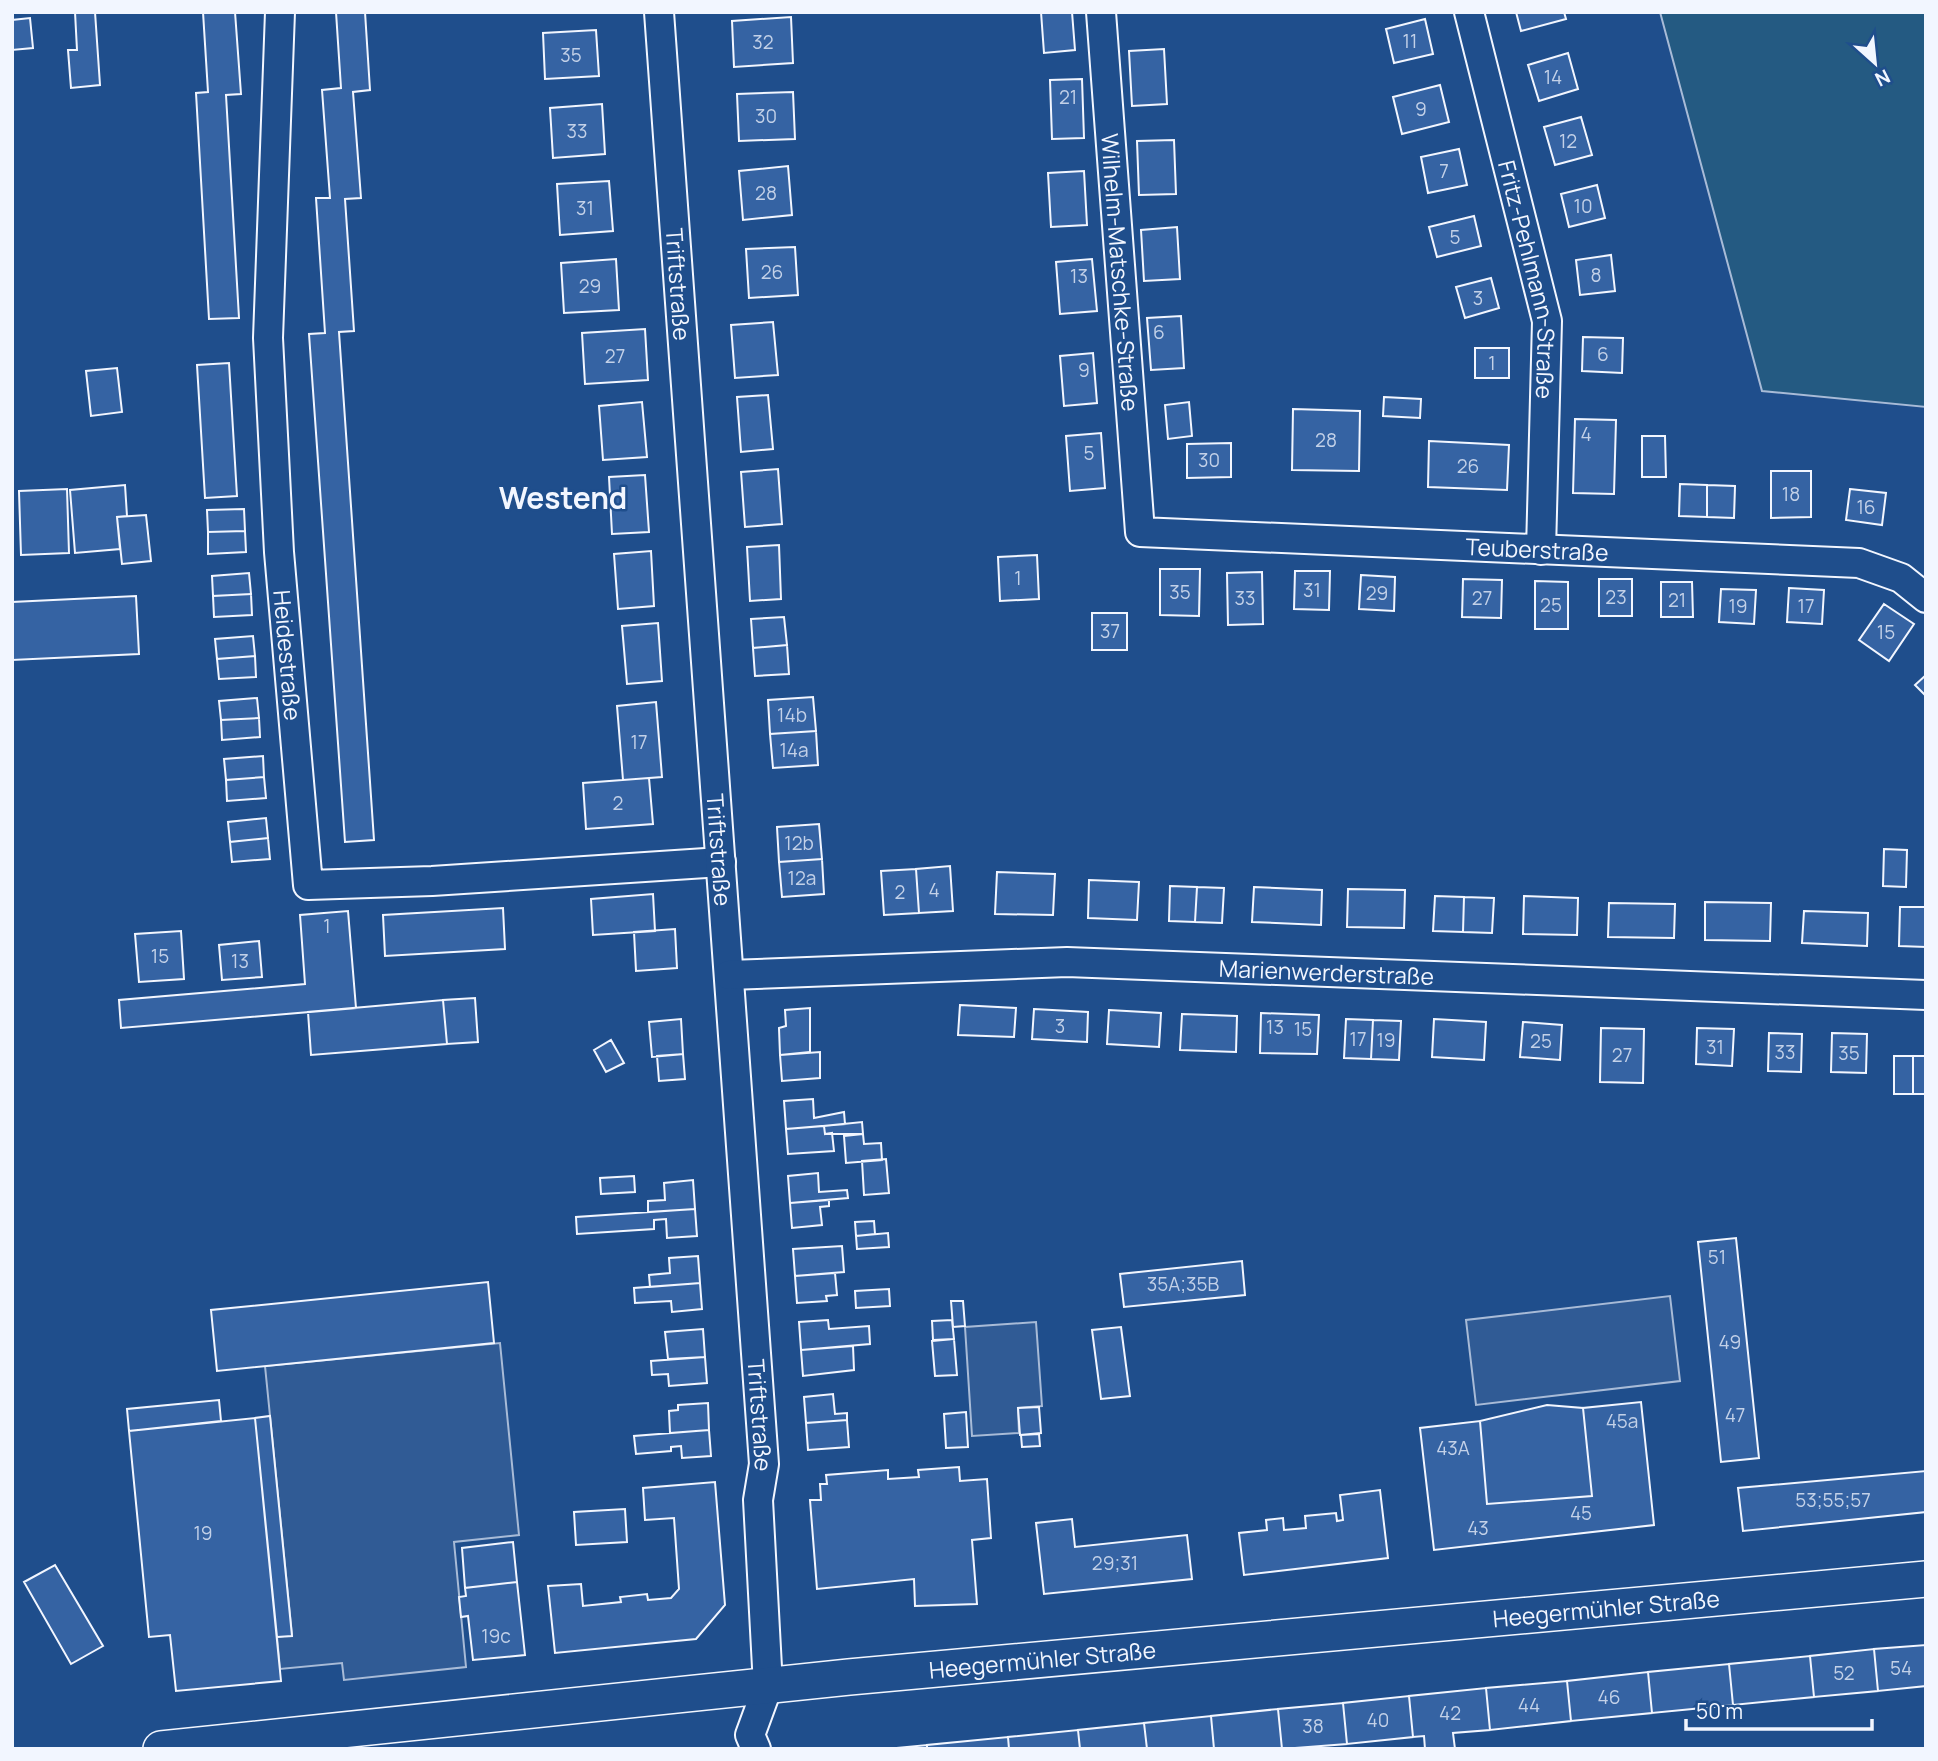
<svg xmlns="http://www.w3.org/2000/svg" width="1938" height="1761" viewBox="0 0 1938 1761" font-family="Manrope,sans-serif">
	<rect width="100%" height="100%" fill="#1f4e8c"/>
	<path fill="#245a82" stroke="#a8bbd7" stroke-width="2" d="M 1660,12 L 1926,12 L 1926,407 L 1762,391 Z"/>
	<path fill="#305b95" stroke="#a8bbd7" stroke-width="2" d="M 1670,1296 L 1680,1381 L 1476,1405 L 1466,1320 Z
		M 1036,1322 L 1042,1406 L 1018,1408 L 1019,1433 L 972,1436 L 965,1327 Z
		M 500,1343 L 519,1535 L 454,1542 L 466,1667 L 344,1680 L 342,1663 L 280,1669 L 277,1637 L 292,1635 L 265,1366 Z"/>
	<path fill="#3563a3" stroke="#f2f6ff" stroke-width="2" d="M 75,12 L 95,12 L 100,85 L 71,88 L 68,50 L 77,50 Z
		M 203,12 L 235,12 L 241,94 L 226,95 L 239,318 L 209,319 L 196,93 L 208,92 Z
		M 336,12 L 365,12 L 370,90 L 353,92 L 361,198 L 345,199 L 354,331 L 339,332 L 374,840 L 345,842 L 309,334 L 325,333 L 316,198 L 330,198 L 322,90 L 341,88 Z
		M 1041,12 L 1072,12 L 1075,50 L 1044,53 Z
		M 1516,12 L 1564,12 L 1566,19 L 1521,31 Z
		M 791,17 L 793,63 L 734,67 L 732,21 Z
		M 30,18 L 33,48 L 12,50 L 12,20 Z
		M 1425,19 L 1433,54 L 1394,63 L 1386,29 Z
		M 596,30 L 599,76 L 545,79 L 543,33 Z
		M 1164,49 L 1167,104 L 1132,106 L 1129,51 Z
		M 1568,53 L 1578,89 L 1539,101 L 1528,65 Z
		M 1082,79 L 1084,138 L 1052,139 L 1050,80 Z
		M 1440,85 L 1449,122 L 1402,134 L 1393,97 Z
		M 793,92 L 795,139 L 739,141 L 737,94 Z
		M 602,104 L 605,154 L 553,158 L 550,108 Z
		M 1581,117 L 1592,155 L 1555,165 L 1544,127 Z
		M 1174,140 L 1176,194 L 1139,195 L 1137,141 Z
		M 1459,149 L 1467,185 L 1428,193 L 1421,157 Z
		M 788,166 L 792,215 L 743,220 L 739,171 Z
		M 1084,171 L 1087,225 L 1051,227 L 1048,173 Z
		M 609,181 L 613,231 L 560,235 L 557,184 Z
		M 1597,185 L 1605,218 L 1569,227 L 1561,194 Z
		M 1474,216 L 1481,246 L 1437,257 L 1429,227 Z
		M 1177,227 L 1180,279 L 1144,281 L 1141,230 Z
		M 795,247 L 798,295 L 749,298 L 746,249 Z
		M 1611,255 L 1615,291 L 1580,295 L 1576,260 Z
		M 616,259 L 619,310 L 564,313 L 561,263 Z
		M 1092,259 L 1097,311 L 1060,314 L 1056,262 Z
		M 1491,278 L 1499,308 L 1465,318 L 1456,287 Z
		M 1181,316 L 1184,368 L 1151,370 L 1147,318 Z
		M 773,322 L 778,375 L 735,378 L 731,325 Z
		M 645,329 L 648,380 L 585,384 L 582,333 Z
		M 1583,337 L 1623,338 L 1622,373 L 1582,371 Z
		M 1475,348 L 1509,348 L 1509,378 L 1475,378 Z
		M 1093,353 L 1097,403 L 1064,406 L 1060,356 Z
		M 229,363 L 237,496 L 205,498 L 197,365 Z
		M 117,368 L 122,412 L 91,416 L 86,371 Z
		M 768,395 L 773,449 L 741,452 L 737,397 Z
		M 1384,397 L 1421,399 L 1420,418 L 1383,416 Z
		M 642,402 L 647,457 L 603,460 L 599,406 Z
		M 1189,402 L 1192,436 L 1168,439 L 1165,405 Z
		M 1293,409 L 1360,411 L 1359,471 L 1292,470 Z
		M 1575,419 L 1616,420 L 1614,494 L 1573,493 Z
		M 1101,433 L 1105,488 L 1070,491 L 1066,436 Z
		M 1642,436 L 1665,436 L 1666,477 L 1642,477 Z
		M 1429,441 L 1509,445 L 1507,490 L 1428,487 Z
		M 1231,443 L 1231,477 L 1187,478 L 1187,444 Z
		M 778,469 L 782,524 L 745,527 L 741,472 Z
		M 1771,471 L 1811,471 L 1811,517 L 1771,518 Z
		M 645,475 L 649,532 L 612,534 L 609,477 Z
		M 1680,484 L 1707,485 L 1707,517 L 1679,516 Z
		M 125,485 L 127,516 L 117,517 L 120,549 L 75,553 L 70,490 Z
		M 1707,485 L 1735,486 L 1734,518 L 1707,517 Z
		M 67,489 L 69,553 L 21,555 L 19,491 Z
		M 1850,489 L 1886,493 L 1882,525 L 1846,520 Z
		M 244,509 L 245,531 L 208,532 L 207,510 Z
		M 146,515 L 151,561 L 122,564 L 117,517 Z
		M 245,531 L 246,552 L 208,554 L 208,532 Z
		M 779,545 L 781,599 L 750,601 L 747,547 Z
		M 651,551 L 654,606 L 618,609 L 614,554 Z
		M 1037,555 L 1039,599 L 1000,601 L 998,557 Z
		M 1160,569 L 1200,569 L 1199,616 L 1160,615 Z
		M 1295,571 L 1330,571 L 1329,610 L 1294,609 Z
		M 1262,572 L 1263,624 L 1228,625 L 1227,573 Z
		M 249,573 L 251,594 L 213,596 L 212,576 Z
		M 1361,575 L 1395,577 L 1394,611 L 1359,609 Z
		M 1463,579 L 1502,580 L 1501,618 L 1462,617 Z
		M 1599,579 L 1632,579 L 1632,616 L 1599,616 Z
		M 1535,581 L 1568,582 L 1568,629 L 1535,629 Z
		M 1661,582 L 1692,582 L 1693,617 L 1661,617 Z
		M 1789,588 L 1824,590 L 1822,624 L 1787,622 Z
		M 1721,589 L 1756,590 L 1754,624 L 1719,622 Z
		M 251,594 L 252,615 L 214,617 L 213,596 Z
		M 136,596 L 139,654 L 12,660 L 12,602 Z
		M 1884,604 L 1914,624 L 1889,661 L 1859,640 Z
		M 1092,613 L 1127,613 L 1127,650 L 1092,650 Z
		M 784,617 L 787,645 L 753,648 L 751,619 Z
		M 658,623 L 662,681 L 627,684 L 622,626 Z
		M 253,636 L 255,656 L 217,659 L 215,639 Z
		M 787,645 L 789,674 L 755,676 L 753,648 Z
		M 255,656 L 256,677 L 219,679 L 217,659 Z
		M 1926,675 L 1926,696 L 1915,685 Z
		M 813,697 L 816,731 L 770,734 L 768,700 Z
		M 257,698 L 259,718 L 221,720 L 219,701 Z
		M 656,702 L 662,777 L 623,780 L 617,706 Z
		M 259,718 L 260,737 L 222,740 L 221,720 Z
		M 816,731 L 818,765 L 773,768 L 770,734 Z
		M 263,756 L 264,777 L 226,780 L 224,759 Z
		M 264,777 L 266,798 L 227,801 L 226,780 Z
		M 649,778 L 653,824 L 586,829 L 583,783 Z
		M 266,818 L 268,838 L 230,842 L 228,822 Z
		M 819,824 L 822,859 L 779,862 L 777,827 Z
		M 268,838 L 270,859 L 232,862 L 230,842 Z
		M 1884,849 L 1907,850 L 1906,887 L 1883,886 Z
		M 822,859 L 824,894 L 782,897 L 779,862 Z
		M 950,866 L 953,911 L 919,913 L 916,869 Z
		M 916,869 L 919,913 L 884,915 L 881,871 Z
		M 997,872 L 1055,874 L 1053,915 L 995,914 Z
		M 1089,880 L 1139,882 L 1137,920 L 1088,918 Z
		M 1170,886 L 1197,887 L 1195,922 L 1169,921 Z
		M 1197,887 L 1224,888 L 1222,923 L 1195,922 Z
		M 1254,887 L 1322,890 L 1321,925 L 1252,922 Z
		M 1348,889 L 1405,890 L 1404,928 L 1347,927 Z
		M 653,894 L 655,931 L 593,935 L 591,899 Z
		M 1435,896 L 1464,897 L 1463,932 L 1433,931 Z
		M 1524,896 L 1578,898 L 1577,935 L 1523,934 Z
		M 1464,897 L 1494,898 L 1492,933 L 1463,932 Z
		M 1705,902 L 1771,903 L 1770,941 L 1705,940 Z
		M 1609,903 L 1675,904 L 1674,938 L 1608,937 Z
		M 1900,907 L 1926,907 L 1926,947 L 1899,946 Z
		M 503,908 L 505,949 L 385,956 L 383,915 Z
		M 348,911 L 356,1008 L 121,1028 L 119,1000 L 305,984 L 300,915 Z
		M 1804,911 L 1868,913 L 1867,946 L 1802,943 Z
		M 675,929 L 677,968 L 636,971 L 634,932 Z
		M 181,931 L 184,979 L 139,982 L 135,934 Z
		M 259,941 L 262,977 L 222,980 L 219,945 Z
		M 475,998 L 478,1042 L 447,1044 L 443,1000 Z
		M 443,1000 L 447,1044 L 311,1055 L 308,1012 Z
		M 960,1005 L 1016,1008 L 1014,1037 L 958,1035 Z
		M 810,1008 L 810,1052 L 780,1055 L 779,1028 L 786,1026 L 785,1010 Z
		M 1034,1009 L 1088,1012 L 1087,1042 L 1032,1039 Z
		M 1109,1010 L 1161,1013 L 1159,1047 L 1107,1044 Z
		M 1261,1013 L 1319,1015 L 1317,1054 L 1260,1053 Z
		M 1182,1014 L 1237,1016 L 1236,1052 L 1180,1050 Z
		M 681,1019 L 683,1054 L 652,1057 L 649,1022 Z
		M 1346,1019 L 1373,1020 L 1371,1059 L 1344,1058 Z
		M 1434,1019 L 1486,1022 L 1484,1060 L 1432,1057 Z
		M 1373,1020 L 1401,1021 L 1399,1060 L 1371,1059 Z
		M 1523,1022 L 1562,1025 L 1560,1060 L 1520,1057 Z
		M 1601,1028 L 1644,1029 L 1643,1083 L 1600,1082 Z
		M 1697,1028 L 1734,1029 L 1732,1066 L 1696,1064 Z
		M 1769,1033 L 1802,1034 L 1801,1072 L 1768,1071 Z
		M 1832,1033 L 1867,1034 L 1866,1073 L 1831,1072 Z
		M 611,1040 L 624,1063 L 606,1072 L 594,1050 Z
		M 820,1052 L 820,1078 L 782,1081 L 780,1055 Z
		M 683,1054 L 685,1079 L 659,1081 L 657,1056 Z
		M 1894,1056 L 1913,1056 L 1913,1094 L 1894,1094 Z
		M 1913,1056 L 1926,1056 L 1926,1094 L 1913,1094 Z
		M 813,1099 L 814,1118 L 844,1112 L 845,1124 L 786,1129 L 784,1101 Z
		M 862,1122 L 863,1134 L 825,1134 L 824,1126 Z
		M 824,1126 L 825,1134 L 832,1133 L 834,1151 L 788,1154 L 786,1129 Z
		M 863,1134 L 864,1144 L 881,1143 L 882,1160 L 846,1163 L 844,1136 Z
		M 886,1159 L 889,1193 L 864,1195 L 862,1161 Z
		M 818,1173 L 819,1192 L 847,1190 L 848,1198 L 790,1203 L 788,1176 Z
		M 634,1176 L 635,1192 L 601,1194 L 600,1178 Z
		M 693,1180 L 695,1209 L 648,1212 L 648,1201 L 665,1200 L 664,1183 Z
		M 829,1200 L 829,1206 L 820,1207 L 822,1225 L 792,1228 L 790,1203 Z
		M 695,1209 L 697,1236 L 667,1238 L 666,1219 L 654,1220 L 654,1229 L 577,1234 L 576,1217 Z
		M 874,1221 L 875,1234 L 856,1236 L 855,1222 Z
		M 888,1233 L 889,1247 L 857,1249 L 856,1236 Z
		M 1736,1238 L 1759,1458 L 1721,1462 L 1698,1242 Z
		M 842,1246 L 844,1272 L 795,1276 L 793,1249 Z
		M 698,1256 L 700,1283 L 650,1287 L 649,1275 L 670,1273 L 669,1258 Z
		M 1242,1261 L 1245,1295 L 1124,1307 L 1120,1274 Z
		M 835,1273 L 837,1295 L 826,1296 L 827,1301 L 797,1303 L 795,1276 Z
		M 488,1282 L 494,1343 L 217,1371 L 211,1310 Z
		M 700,1283 L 702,1309 L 672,1312 L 671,1301 L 635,1303 L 634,1288 Z
		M 889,1289 L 890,1306 L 856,1308 L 855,1291 Z
		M 951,1301 L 963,1301 L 965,1326 L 953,1327 Z
		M 828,1320 L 829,1329 L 869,1326 L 870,1344 L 801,1350 L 799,1322 Z
		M 952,1320 L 954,1339 L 933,1340 L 932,1321 Z
		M 1121,1327 L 1130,1396 L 1101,1399 L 1092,1330 Z
		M 703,1329 L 705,1357 L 668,1359 L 665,1332 Z
		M 954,1339 L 957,1375 L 935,1376 L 932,1341 Z
		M 853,1346 L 854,1370 L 803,1376 L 801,1350 Z
		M 705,1357 L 707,1383 L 669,1386 L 668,1374 L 652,1375 L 651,1361 Z
		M 833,1394 L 835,1414 L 847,1413 L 847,1420 L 806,1423 L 804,1397 Z
		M 219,1400 L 221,1421 L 129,1431 L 127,1409 Z
		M 1641,1402 L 1654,1525 L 1434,1550 L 1420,1428 L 1480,1421 L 1487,1504 L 1592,1496 L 1583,1408 Z
		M 708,1403 L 709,1430 L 670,1433 L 669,1411 L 678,1410 L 678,1405 Z
		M 1547,1405 L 1583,1408 L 1592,1496 L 1487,1504 L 1480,1421 Z
		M 1039,1407 L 1041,1433 L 1020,1435 L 1018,1408 Z
		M 966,1412 L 968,1447 L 946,1448 L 944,1414 Z
		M 270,1416 L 292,1636 L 277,1637 L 255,1418 Z
		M 255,1418 L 281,1681 L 176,1691 L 170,1635 L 149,1637 L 129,1431 Z
		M 847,1420 L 849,1447 L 808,1450 L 806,1423 Z
		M 709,1430 L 711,1456 L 682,1458 L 681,1446 L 671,1447 L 671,1451 L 636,1454 L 634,1436 Z
		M 1039,1434 L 1040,1446 L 1022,1447 L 1021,1435 Z
		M 959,1467 L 960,1481 L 987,1479 L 991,1538 L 972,1540 L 977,1604 L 915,1606 L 914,1579 L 817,1589 L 810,1500 L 821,1500 L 820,1484 L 827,1484 L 826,1475 L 888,1470 L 888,1479 L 919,1477 L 918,1470 Z
		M 1926,1471 L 1926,1512 L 1743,1531 L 1738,1488 Z
		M 715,1482 L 725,1605 L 696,1639 L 555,1653 L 548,1586 L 581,1584 L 583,1606 L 621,1602 L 620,1597 L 647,1594 L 648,1600 L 671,1598 L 679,1589 L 674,1518 L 645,1520 L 643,1488 Z
		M 1380,1490 L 1388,1558 L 1244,1575 L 1239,1533 L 1267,1530 L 1266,1520 L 1283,1518 L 1284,1530 L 1306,1528 L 1305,1516 L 1336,1513 L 1337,1521 L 1343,1520 L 1340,1495 Z
		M 625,1509 L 627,1542 L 576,1545 L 574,1512 Z
		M 1072,1519 L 1075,1547 L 1187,1535 L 1192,1579 L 1044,1594 L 1036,1523 Z
		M 513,1542 L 517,1582 L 465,1588 L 462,1548 Z
		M 55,1565 L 103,1646 L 71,1664 L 24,1582 Z
		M 517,1582 L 525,1655 L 473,1660 L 468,1616 L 461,1617 L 459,1597 L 466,1596 L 465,1588 Z
		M 1926,1645 L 1926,1686 L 1878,1691 L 1874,1649 Z
		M 1874,1649 L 1878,1691 L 1814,1697 L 1810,1656 Z
		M 1810,1656 L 1814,1697 L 1733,1705 L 1729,1664 Z
		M 1729,1664 L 1733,1705 L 1652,1713 L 1648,1672 Z
		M 1648,1672 L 1652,1713 L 1571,1721 L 1567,1681 Z
		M 1567,1681 L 1571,1721 L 1490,1730 L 1486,1688 Z
		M 1486,1688 L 1490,1730 L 1453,1733 L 1455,1749 L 1425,1749 L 1424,1736 L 1413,1737 L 1409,1696 Z
		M 1409,1696 L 1413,1737 L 1347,1744 L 1343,1703 Z
		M 1343,1703 L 1347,1744 L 1282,1749 L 1278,1709 Z
		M 1278,1709 L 1282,1749 L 1214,1749 L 1211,1716 Z
		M 1211,1716 L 1214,1749 L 1147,1749 L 1144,1723 Z
		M 1144,1723 L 1147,1749 L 1080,1749 L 1078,1730 Z
		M 1078,1730 L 1080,1749 L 1009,1749 L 1008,1737 Z
		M 1008,1737 L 1009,1749 L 927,1749 L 927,1745 Z
		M 927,1745 L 927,1749 L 886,1749 Z"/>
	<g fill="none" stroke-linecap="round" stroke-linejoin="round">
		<g stroke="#f2f6ff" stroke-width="32">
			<g id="minor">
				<path id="s1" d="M 280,12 L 268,338 L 279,552 L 308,885 L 432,881 L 721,862"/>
				<path id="s2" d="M 659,12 L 764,1464 L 758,1500 L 768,1686 L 750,1735 L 756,1749"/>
				<path id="s3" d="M 1101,12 L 1140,532 L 1859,563 L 1901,578 L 1926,598"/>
				<path id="s4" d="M 1469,12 L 1547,321 L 1541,550"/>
				<path id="s5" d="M 729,975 L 1067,962 L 1926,995"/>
			</g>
		</g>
		<g stroke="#f2f6ff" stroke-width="38">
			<g id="major">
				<path id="s6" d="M 161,1749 L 849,1677 L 1926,1579"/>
			</g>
		</g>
		<use href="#minor" stroke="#1f4e8c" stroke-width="28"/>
		<use href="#major" stroke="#1f4e8c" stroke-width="35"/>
	</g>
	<g text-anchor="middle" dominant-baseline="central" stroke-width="5" stroke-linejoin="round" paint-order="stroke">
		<g font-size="19" fill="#c3d1e8">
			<text x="1410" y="41">11</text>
			<text x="763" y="42">32</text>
			<text x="571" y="55">35</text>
			<text x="1553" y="77">14</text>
			<text x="1068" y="97">21</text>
			<text x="1421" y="109">9</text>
			<text x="766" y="116">30</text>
			<text x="577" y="131">33</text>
			<text x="1568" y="141">12</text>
			<text x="1444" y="171">7</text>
			<text x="766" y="193">28</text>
			<text x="1583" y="206">10</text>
			<text x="585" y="208">31</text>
			<text x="1455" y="237">5</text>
			<text x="772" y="272">26</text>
			<text x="1596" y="275">8</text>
			<text x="1079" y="276">13</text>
			<text x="590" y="286">29</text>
			<text x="1478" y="298">3</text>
			<text x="1159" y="332">6</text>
			<text x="1603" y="354">6</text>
			<text x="615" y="356">27</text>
			<text x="1492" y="363">1</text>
			<text x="1084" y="370">9</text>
			<text x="1586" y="434">4</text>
			<text x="1326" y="440">28</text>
			<text x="1089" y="453">5</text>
			<text x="1209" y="460">30</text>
			<text x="1468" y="466">26</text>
			<text x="1791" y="494">18</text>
			<text x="1866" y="507">16</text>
			<text x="1018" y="578">1</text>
			<text x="1312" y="590">31</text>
			<text x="1180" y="592">35</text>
			<text x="1377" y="593">29</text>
			<text x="1616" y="597">23</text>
			<text x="1245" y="598">33</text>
			<text x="1482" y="598">27</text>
			<text x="1677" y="600">21</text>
			<text x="1551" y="605">25</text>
			<text x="1738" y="606">19</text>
			<text x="1806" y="606">17</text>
			<text x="1110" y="631">37</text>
			<text x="1886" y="632">15</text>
			<text x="792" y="715">14b</text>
			<text x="639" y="742">17</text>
			<text x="794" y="750">14a</text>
			<text x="618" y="803">2</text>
			<text x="799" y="843">12b</text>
			<text x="802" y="878">12a</text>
			<text x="934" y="890">4</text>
			<text x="900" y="892">2</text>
			<text x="327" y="926">1</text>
			<text x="160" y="956">15</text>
			<text x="240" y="961">13</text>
			<text x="1060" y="1026">3</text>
			<text x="1275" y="1027">13</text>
			<text x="1303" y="1029">15</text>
			<text x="1358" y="1039">17</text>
			<text x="1386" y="1040">19</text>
			<text x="1541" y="1041">25</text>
			<text x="1715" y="1047">31</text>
			<text x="1785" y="1052">33</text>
			<text x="1849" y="1053">35</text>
			<text x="1622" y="1055">27</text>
			<text x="1717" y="1257">51</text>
			<text x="1183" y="1284">35A;35B</text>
			<text x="1730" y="1342">49</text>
			<text x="1735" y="1415">47</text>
			<text x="1622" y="1421">45a</text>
			<text x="1453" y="1448">43A</text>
			<text x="1833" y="1500">53;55;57</text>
			<text x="1581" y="1513">45</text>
			<text x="1478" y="1528">43</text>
			<text x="203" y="1533">19</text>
			<text x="1115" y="1563">29;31</text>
			<text x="496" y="1636">19c</text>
			<text x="1901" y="1668">54</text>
			<text x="1844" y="1673">52</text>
			<text x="1609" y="1697">46</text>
			<text x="1529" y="1705">44</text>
			<text x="1450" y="1713">42</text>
			<text x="1378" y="1720">40</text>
			<text x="1313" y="1726">38</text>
		</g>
		<g font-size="23" fill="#f2f6ff" stroke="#1f4e8c">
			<text stroke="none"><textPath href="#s3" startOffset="261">Wilhelm-Matschke-Straße</textPath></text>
			<text stroke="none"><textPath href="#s4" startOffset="275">Fritz-Pehlmann-Straße</textPath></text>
			<text stroke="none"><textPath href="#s2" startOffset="273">Triftstraße</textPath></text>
			<text stroke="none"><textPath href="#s3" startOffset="919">Teuberstraße</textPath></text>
			<text stroke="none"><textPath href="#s1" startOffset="644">Heidestraße</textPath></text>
			<text stroke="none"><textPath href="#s2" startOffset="840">Triftstraße</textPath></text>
			<text stroke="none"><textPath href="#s5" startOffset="598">Marienwerderstraße</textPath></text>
			<text stroke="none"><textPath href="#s2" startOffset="1407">Triftstraße</textPath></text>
			<text stroke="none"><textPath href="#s6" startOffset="1452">Heegermühler Straße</textPath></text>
			<text stroke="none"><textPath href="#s6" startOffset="886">Heegermühler Straße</textPath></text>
		</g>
		<g font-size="30" font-weight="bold" fill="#f2f6ff" stroke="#1f4e8c">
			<text x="563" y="497">Westend</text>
		</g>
	</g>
	<rect width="1938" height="1761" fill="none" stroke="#f2f6ff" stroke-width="28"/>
	<g transform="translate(1875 63) rotate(153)" stroke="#1f4e8c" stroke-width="5" paint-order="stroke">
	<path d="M0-5L12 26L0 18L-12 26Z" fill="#f2f6ff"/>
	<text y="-10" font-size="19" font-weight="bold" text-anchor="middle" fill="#f2f6ff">N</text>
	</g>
	<path d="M1686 1719v10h186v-10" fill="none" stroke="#f2f6ff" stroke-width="3.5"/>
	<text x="1696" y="1719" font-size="21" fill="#f2f6ff" stroke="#1f4e8c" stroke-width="5" paint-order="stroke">50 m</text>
</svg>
